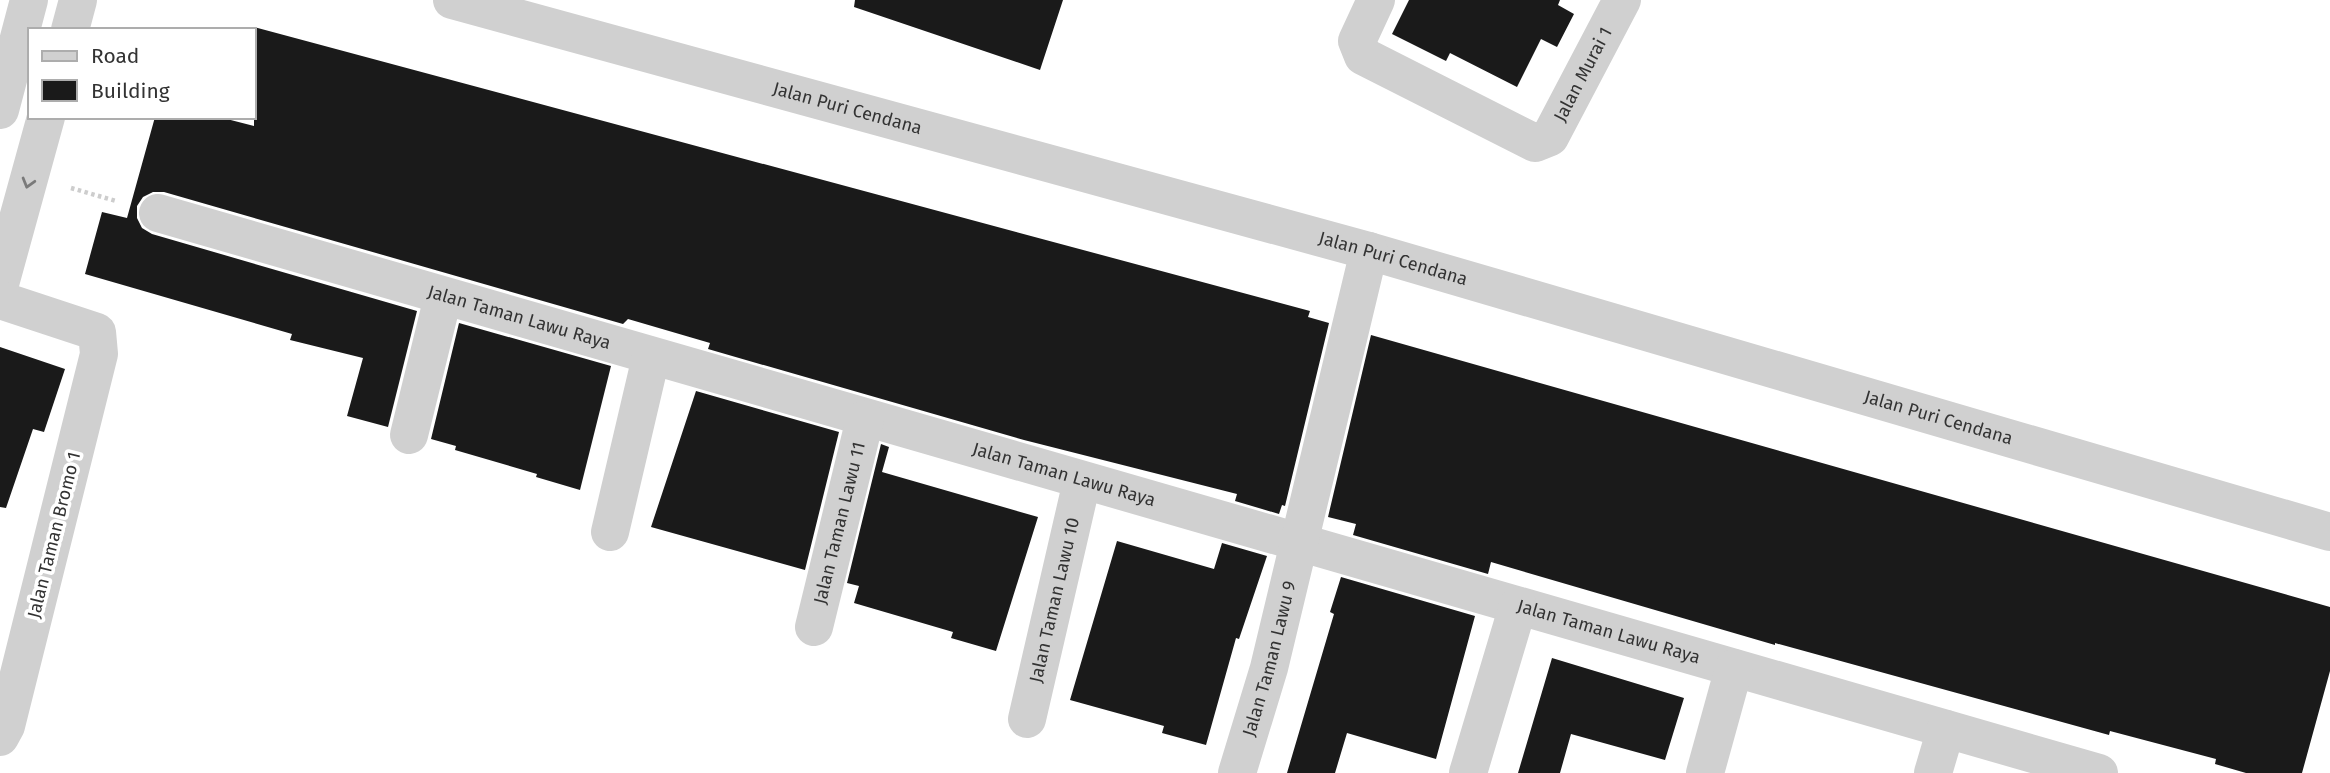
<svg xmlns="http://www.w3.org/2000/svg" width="2330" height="773" viewBox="0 0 2330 773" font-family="'Fira Sans',sans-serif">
	<rect width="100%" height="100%" fill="#fff"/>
	<path fill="#1a1a1a" d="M 855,0 L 1063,0 L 1040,70 L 854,7 Z
		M 1409,0 L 1560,0 L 1558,5 L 1574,14 L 1557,47 L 1541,39 L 1517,87 L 1450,53 L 1446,61 L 1392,34 Z
		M 254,27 L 1310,311 L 1308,317 L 1329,323 L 1285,506 L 1282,505 L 1279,514 L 1235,501 L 1237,494 L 1024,440 L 708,349 L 710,343 L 628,319 L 623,324 L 164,192 L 153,192 L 143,197 L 137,206 L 137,218 L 142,228 L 152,234 L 417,311 L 388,427 L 347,416 L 363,358 L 290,340 L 292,334 L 85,274 L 102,212 L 127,218 L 155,117 L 219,117 L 254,126 Z
		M 459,323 L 611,366 L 580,490 L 536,477 L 537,474 L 455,450 L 456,446 L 431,439 Z
		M 1371,335 L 2330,607 L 2330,671 L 2302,773 L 2246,773 L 2215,764 L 2216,759 L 2110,731 L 2109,735 L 1775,643 L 1775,645 L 1491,562 L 1488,574 L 1353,535 L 1356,524 L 1328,517 Z
		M 0,347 L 65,369 L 44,432 L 33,429 L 6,508 L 0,507 Z
		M 696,391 L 839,432 L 805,570 L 651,527 Z
		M 881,444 L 889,447 L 882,472 L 1038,517 L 996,651 L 951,638 L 953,632 L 854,603 L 859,586 L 847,583 Z
		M 1117,541 L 1214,569 L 1222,543 L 1267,556 L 1239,639 L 1236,638 L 1206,745 L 1162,733 L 1164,726 L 1070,700 Z
		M 1341,577 L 1475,616 L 1436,759 L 1347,733 L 1335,773 L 1287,773 L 1334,614 L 1330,612 Z
		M 1552,658 L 1684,698 L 1665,760 L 1571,734 L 1560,773 L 1518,773 Z"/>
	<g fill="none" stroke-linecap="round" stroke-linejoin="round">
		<path stroke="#cdcdcd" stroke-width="4.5" stroke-dasharray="3.5 3.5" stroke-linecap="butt" d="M 71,188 L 116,201"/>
		<g stroke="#d0d0d0" stroke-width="38">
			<path id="s1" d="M 452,0 L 1369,251 L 2330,532"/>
			<path id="s2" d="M 1376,0 L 1357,41 L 1363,56 L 1535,143 L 1550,137 L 1622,0"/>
			<path d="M 70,30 L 78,0"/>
			<path d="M 0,110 L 29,0"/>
			<path id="s3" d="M 158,213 L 2099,773"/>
			<path d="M 0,284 L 46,117"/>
			<path d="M 0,300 L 97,332 L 99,354 L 6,726 L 0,737"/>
			<path d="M 409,435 L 443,297"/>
			<path d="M 610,532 L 651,357"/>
			<path id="s4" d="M 814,627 L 865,419"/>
			<path id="s5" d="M 1027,719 L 1082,481"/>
			<path id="s6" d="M 1237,773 L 1269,668 L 1369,251"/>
			<path d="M 1468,773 L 1518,606"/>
			<path d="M 1705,773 L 1734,668"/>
			<path d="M 1933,773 L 1946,729"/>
		</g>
	</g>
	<defs><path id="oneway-chevron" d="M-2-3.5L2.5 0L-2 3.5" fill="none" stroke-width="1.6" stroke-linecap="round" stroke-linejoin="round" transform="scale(1.75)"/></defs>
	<use stroke="#7a7a7a" href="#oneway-chevron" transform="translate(28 183) rotate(106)"/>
	<g text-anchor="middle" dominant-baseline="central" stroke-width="7" stroke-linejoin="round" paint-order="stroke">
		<g font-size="18" fill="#333" stroke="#fff">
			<text stroke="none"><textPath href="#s2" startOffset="341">Jalan Murai 1</textPath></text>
			<text stroke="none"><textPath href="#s1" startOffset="410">Jalan Puri Cendana</textPath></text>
			<text stroke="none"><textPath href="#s1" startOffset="976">Jalan Puri Cendana</textPath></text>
			<text stroke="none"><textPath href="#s3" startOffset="376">Jalan Taman Lawu Raya</textPath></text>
			<text stroke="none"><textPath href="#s1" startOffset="1544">Jalan Puri Cendana</textPath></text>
			<text stroke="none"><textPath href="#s3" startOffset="943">Jalan Taman Lawu Raya</textPath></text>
			<text stroke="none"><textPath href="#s4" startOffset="107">Jalan Taman Lawu 11</textPath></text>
			<text transform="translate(54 535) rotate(-76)">Jalan Taman Bromo 1</text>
			<text stroke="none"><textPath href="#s5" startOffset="122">Jalan Taman Lawu 10</textPath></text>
			<text stroke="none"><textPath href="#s3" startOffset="1510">Jalan Taman Lawu Raya</textPath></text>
			<text stroke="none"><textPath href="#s6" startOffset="119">Jalan Taman Lawu 9</textPath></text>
		</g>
	</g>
	<rect x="28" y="28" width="228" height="91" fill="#ffffff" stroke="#adadad" stroke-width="2"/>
	<rect x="42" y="51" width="35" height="10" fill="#d0d0d0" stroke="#adadad" stroke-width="2"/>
	<text x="91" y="63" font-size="21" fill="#333333">Road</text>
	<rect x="42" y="80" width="35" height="21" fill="#1a1a1a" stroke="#adadad" stroke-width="2"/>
	<text x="91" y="98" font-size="21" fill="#333333">Building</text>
</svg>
